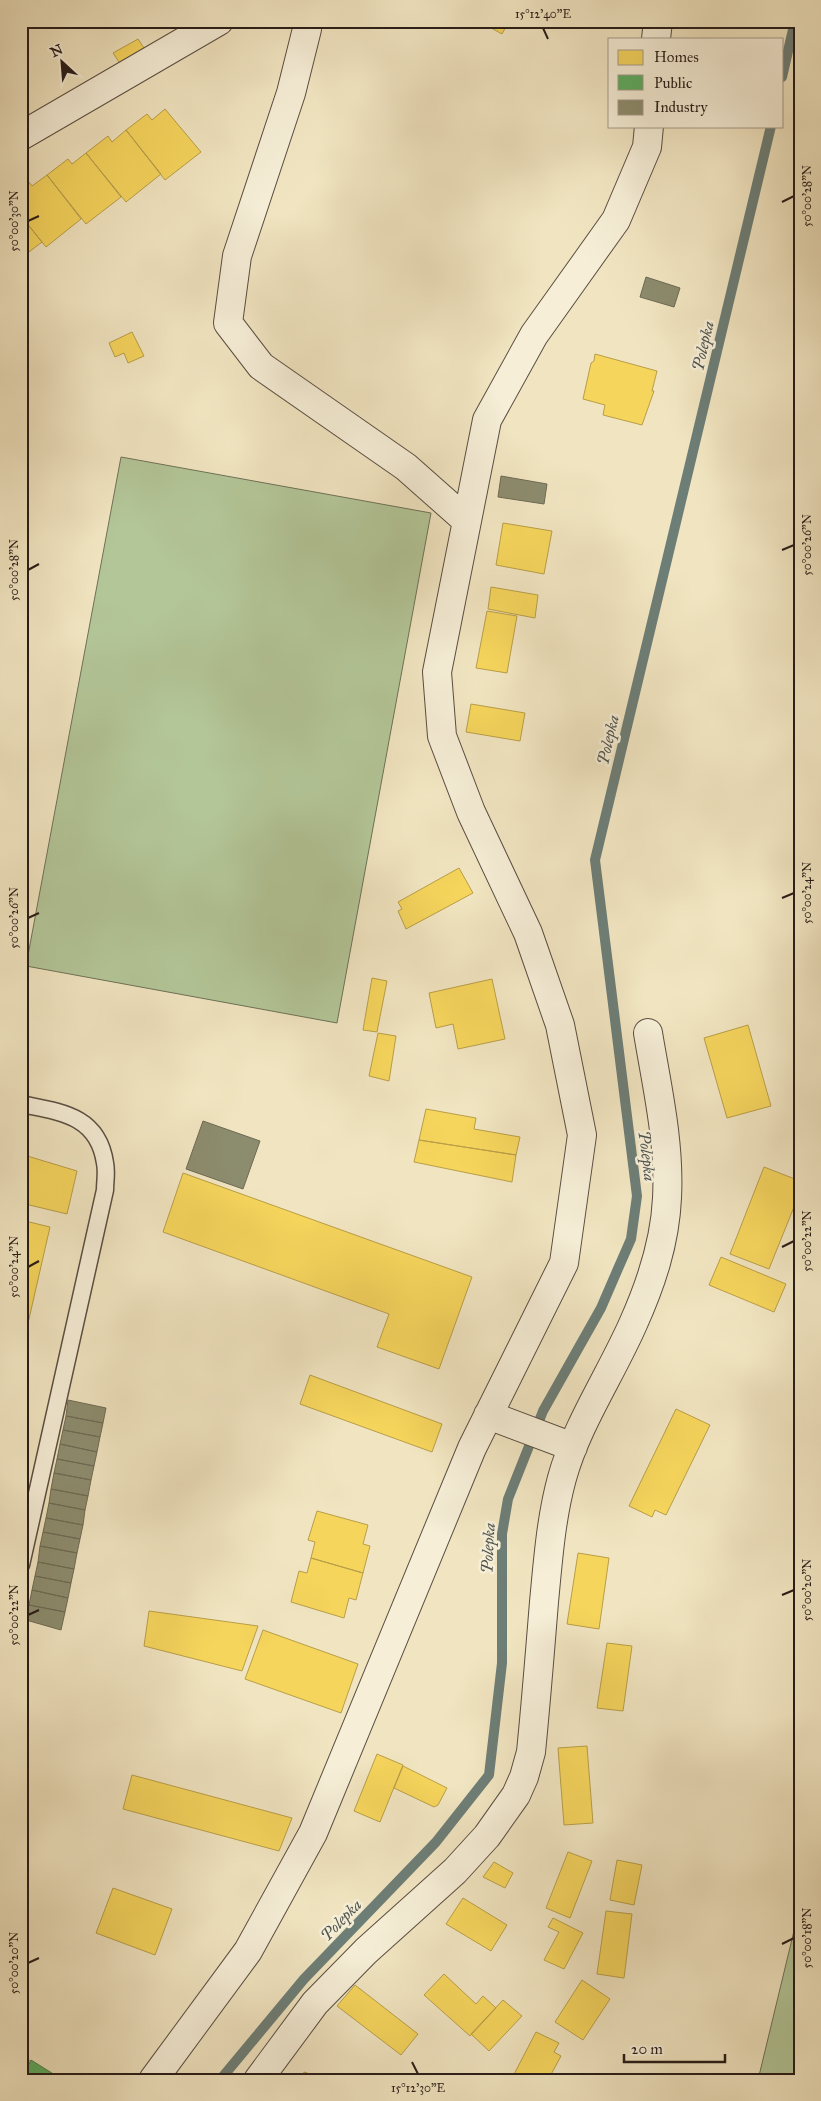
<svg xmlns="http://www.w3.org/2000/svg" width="821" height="2101" viewBox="0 0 821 2101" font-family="'IM FELL Great Primer',serif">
	<rect width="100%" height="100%" fill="#f1e5c1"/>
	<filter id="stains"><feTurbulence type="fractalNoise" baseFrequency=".004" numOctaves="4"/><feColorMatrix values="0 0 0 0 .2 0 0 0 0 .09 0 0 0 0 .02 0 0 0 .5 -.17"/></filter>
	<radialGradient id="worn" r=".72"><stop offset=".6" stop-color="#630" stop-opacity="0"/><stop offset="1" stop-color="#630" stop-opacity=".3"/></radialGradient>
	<path fill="#b3c698" stroke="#6e7158" d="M 121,457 L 431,513 L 337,1023 L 26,966 Z
		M 800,1906 L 800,2080 L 758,2080 Z"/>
	<path fill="#f6d55c" stroke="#b89e48" d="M 479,21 L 509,21 L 502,34 Z
		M 138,39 L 148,54 L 123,68 L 113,53 Z
		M 165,109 L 201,152 L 165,180 L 126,130 L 147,114 L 152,120 Z
		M 126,130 L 161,174 L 126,202 L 86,153 L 108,136 L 112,142 Z
		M 86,153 L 121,197 L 86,224 L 47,175 L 68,159 L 72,164 Z
		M 47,175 L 81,219 L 46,247 L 21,216 L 21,187 L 28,181 L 32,186 Z
		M 21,216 L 42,242 L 21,258 Z
		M 132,332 L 144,356 L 128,363 L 124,353 L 115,357 L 109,343 Z
		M 595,354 L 657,371 L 652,391 L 654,391 L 642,425 L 603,415 L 605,405 L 583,399 L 591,363 L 594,361 Z
		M 503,523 L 552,531 L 544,574 L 496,565 Z
		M 491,587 L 538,595 L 535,618 L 488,609 Z
		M 487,611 L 517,616 L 507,673 L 476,668 Z
		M 471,704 L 525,713 L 520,741 L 466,732 Z
		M 459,868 L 473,893 L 406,929 L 398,911 L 402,909 L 398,902 Z
		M 372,978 L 387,981 L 377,1032 L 363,1030 Z
		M 492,979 L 505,1039 L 458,1049 L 453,1024 L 436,1028 L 429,993 Z
		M 748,1025 L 771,1106 L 727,1118 L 704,1038 Z
		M 378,1033 L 396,1036 L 389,1081 L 369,1076 Z
		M 426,1109 L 476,1118 L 474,1129 L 520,1137 L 516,1155 L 419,1140 Z
		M 419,1140 L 516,1155 L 512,1182 L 414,1162 Z
		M 24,1155 L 77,1171 L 67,1214 L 21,1203 L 21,1158 Z
		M 764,1167 L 800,1181 L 800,1192 L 769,1269 L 730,1254 Z
		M 183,1173 L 472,1277 L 439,1369 L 377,1347 L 389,1314 L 163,1232 Z
		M 21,1220 L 50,1227 L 21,1354 Z
		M 721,1257 L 786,1284 L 774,1312 L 709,1285 Z
		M 310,1375 L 442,1424 L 432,1452 L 300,1404 Z
		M 676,1409 L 710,1425 L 666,1515 L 655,1510 L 652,1517 L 629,1506 Z
		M 317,1511 L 368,1525 L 363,1544 L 370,1546 L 363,1573 L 311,1558 L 315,1542 L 308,1540 Z
		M 578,1553 L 609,1558 L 599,1629 L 567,1624 Z
		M 311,1558 L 363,1573 L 356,1600 L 349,1598 L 344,1618 L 291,1602 L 299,1571 L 307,1573 Z
		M 149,1611 L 258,1626 L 242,1671 L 144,1646 Z
		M 263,1630 L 358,1664 L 341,1713 L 245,1679 Z
		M 607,1643 L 632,1646 L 623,1711 L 597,1708 Z
		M 587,1746 L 593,1823 L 564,1825 L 558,1748 Z
		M 377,1754 L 403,1765 L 380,1822 L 354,1811 Z
		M 403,1766 L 447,1788 L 438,1805 L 434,1807 L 394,1788 Z
		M 132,1775 L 292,1818 L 279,1851 L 123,1809 Z
		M 568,1852 L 592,1861 L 570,1918 L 546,1908 Z
		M 617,1860 L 642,1865 L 634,1905 L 610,1900 Z
		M 494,1862 L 513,1873 L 505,1888 L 483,1877 Z
		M 113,1888 L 172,1909 L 155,1955 L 96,1933 Z
		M 463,1898 L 507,1925 L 491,1951 L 446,1924 Z
		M 606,1911 L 632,1914 L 624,1978 L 597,1974 Z
		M 553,1918 L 583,1933 L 564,1969 L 544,1960 L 559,1932 L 548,1927 Z
		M 444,1974 L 476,2004 L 483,1996 L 496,2008 L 470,2036 L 424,1995 Z
		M 582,1980 L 610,1999 L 583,2040 L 555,2022 Z
		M 355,1985 L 418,2034 L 401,2055 L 337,2006 Z
		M 503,2000 L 522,2016 L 489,2051 L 471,2034 Z
		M 536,2032 L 559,2043 L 554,2052 L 561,2056 L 548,2080 L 511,2080 Z
		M 21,2055 L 31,2061 L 21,2075 Z
		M 304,2072 L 328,2080 L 301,2080 Z"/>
	<path fill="#5aae61" stroke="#4b824b" d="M 31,2060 L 63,2080 L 21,2080 Z"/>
	<path fill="#8c8c6e" stroke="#6e6a54" d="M 646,277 L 680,288 L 674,307 L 640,297 Z
		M 501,476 L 547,484 L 544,504 L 498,497 Z
		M 203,1121 L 260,1141 L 243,1189 L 186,1169 Z
		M 68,1400 L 106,1408 L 103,1423 L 66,1416 Z
		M 66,1416 L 103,1423 L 100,1437 L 63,1430 Z
		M 63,1430 L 100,1437 L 97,1452 L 60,1444 Z
		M 60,1444 L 97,1452 L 94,1466 L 57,1459 Z
		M 57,1459 L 94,1466 L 91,1480 L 54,1473 Z
		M 54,1473 L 91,1480 L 88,1496 L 51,1489 Z
		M 51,1489 L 88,1496 L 85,1510 L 49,1503 Z
		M 49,1503 L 85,1510 L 83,1525 L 46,1518 Z
		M 46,1518 L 83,1525 L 80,1539 L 43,1532 Z
		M 43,1532 L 80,1539 L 77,1553 L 40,1546 Z
		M 40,1546 L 77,1553 L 74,1569 L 38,1562 Z
		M 38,1562 L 74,1569 L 71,1583 L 35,1576 Z
		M 35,1576 L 71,1583 L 68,1598 L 32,1590 Z
		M 32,1590 L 68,1598 L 65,1612 L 29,1605 Z
		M 29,1605 L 65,1612 L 61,1630 L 26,1620 Z"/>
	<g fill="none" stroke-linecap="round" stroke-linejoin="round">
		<path stroke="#6d7e77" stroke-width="10" d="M 782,77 L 795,21
			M 220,2080 L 304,1979 L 436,1842 L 489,1775 L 502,1663 L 502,1534 L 508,1499 L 543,1411 L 601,1308 L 617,1271 L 631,1239 L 637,1196 L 595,860 L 771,126"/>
		<g stroke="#5a4e42" stroke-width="19">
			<path id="service" d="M 21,1104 C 60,1112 98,1115 105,1163 C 107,1172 105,1181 105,1190 L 21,1565"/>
		</g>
		<g stroke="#5a4e42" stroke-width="30">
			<path id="minor" d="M 305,21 L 307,29 L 291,93 L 237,256 L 228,323 L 261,366 L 406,467 L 467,521
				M 656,39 L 658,21
				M 21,136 L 219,21
				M 488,1415 L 573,1447
				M 153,2080 L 248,1951 L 313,1833 L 472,1448 L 564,1263 L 582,1135 L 560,1025 L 528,933 L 471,812 L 442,736 L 437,672 L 487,420 L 534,335 L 616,220 L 647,147 L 649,126
				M 258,2080 L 315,2003 L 366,1951 L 455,1871 L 487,1836 L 516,1795 L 524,1777 L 531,1752 C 536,1702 540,1652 544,1602 C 548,1560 551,1518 562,1478 C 577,1424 610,1376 633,1324 C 651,1284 665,1243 667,1198 C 670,1143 657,1087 648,1033"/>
		</g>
		<use href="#service" stroke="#f6eed7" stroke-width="16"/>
		<use href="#minor" stroke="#f6eed7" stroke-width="28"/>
	</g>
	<path fill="none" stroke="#281c18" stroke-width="2" d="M 543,28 L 548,39M 782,202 L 794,196M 28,221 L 39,216M 782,550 L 794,545M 28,570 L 39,564M 782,898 L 794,893M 28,918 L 39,913M 782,1247 L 794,1241M 28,1267 L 39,1261M 782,1595 L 794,1590M 28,1615 L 39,1610M 782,1944 L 794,1938M 28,1963 L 39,1958M 412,2062 L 418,2074"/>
	<g text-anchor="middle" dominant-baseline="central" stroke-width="5" stroke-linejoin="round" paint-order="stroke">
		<g font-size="16" font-style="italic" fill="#50554f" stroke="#f6eed7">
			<text transform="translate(703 346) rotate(-77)">Polepka</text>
			<text transform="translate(608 740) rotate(-77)">Polepka</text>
			<text transform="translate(647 1156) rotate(83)">Polepka</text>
			<text transform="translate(488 1548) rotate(-87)">Polepka</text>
			<text transform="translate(341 1920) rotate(-46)">Polepka</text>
		</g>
	</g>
	<rect width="821" height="2101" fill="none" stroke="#f1e5c1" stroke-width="55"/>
	<rect x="608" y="38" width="175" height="90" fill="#f6eed7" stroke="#a49a8b"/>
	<rect x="618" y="50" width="25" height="15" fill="#f6d55c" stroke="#a49a8b"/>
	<text x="654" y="62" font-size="15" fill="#281c18">Homes</text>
	<rect x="618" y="75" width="25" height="15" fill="#5aae61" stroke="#a49a8b"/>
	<text x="654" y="88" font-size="15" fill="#281c18">Public</text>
	<rect x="618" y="100" width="25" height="15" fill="#8c8c6e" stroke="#a49a8b"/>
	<text x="654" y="112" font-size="15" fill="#281c18">Industry</text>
	<g transform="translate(62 62) rotate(334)" stroke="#f6eed7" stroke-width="4" paint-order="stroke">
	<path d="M0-4L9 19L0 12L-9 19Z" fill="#281c18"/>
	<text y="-8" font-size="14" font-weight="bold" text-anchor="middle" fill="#281c18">N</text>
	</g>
	<path d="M624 2054v8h101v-8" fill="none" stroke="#281c18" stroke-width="2.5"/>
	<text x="631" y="2054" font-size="15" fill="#281c18" stroke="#f6eed7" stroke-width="4" paint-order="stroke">20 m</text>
	<rect x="28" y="28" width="766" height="2046" fill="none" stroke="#281c18" stroke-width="2"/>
	<g font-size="12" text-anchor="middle" fill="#281c18">
		<text x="543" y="18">15°12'40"E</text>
		<text transform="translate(807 196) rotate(-90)" y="4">50°00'28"N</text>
		<text transform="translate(14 221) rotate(-90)" y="4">50°00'30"N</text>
		<text transform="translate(807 545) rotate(-90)" y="4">50°00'26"N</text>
		<text transform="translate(14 570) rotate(-90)" y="4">50°00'28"N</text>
		<text transform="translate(807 893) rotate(-90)" y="4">50°00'24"N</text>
		<text transform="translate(14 918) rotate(-90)" y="4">50°00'26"N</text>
		<text transform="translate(807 1241) rotate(-90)" y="4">50°00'22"N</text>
		<text transform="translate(14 1267) rotate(-90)" y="4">50°00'24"N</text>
		<text transform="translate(807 1590) rotate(-90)" y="4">50°00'20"N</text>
		<text transform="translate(14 1615) rotate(-90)" y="4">50°00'22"N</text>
		<text transform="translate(807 1938) rotate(-90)" y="4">50°00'18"N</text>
		<text transform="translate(14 1963) rotate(-90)" y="4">50°00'20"N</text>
		<text x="418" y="2092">15°12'30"E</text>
	</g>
	<rect width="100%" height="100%" filter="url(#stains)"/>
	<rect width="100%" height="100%" fill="url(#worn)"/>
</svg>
